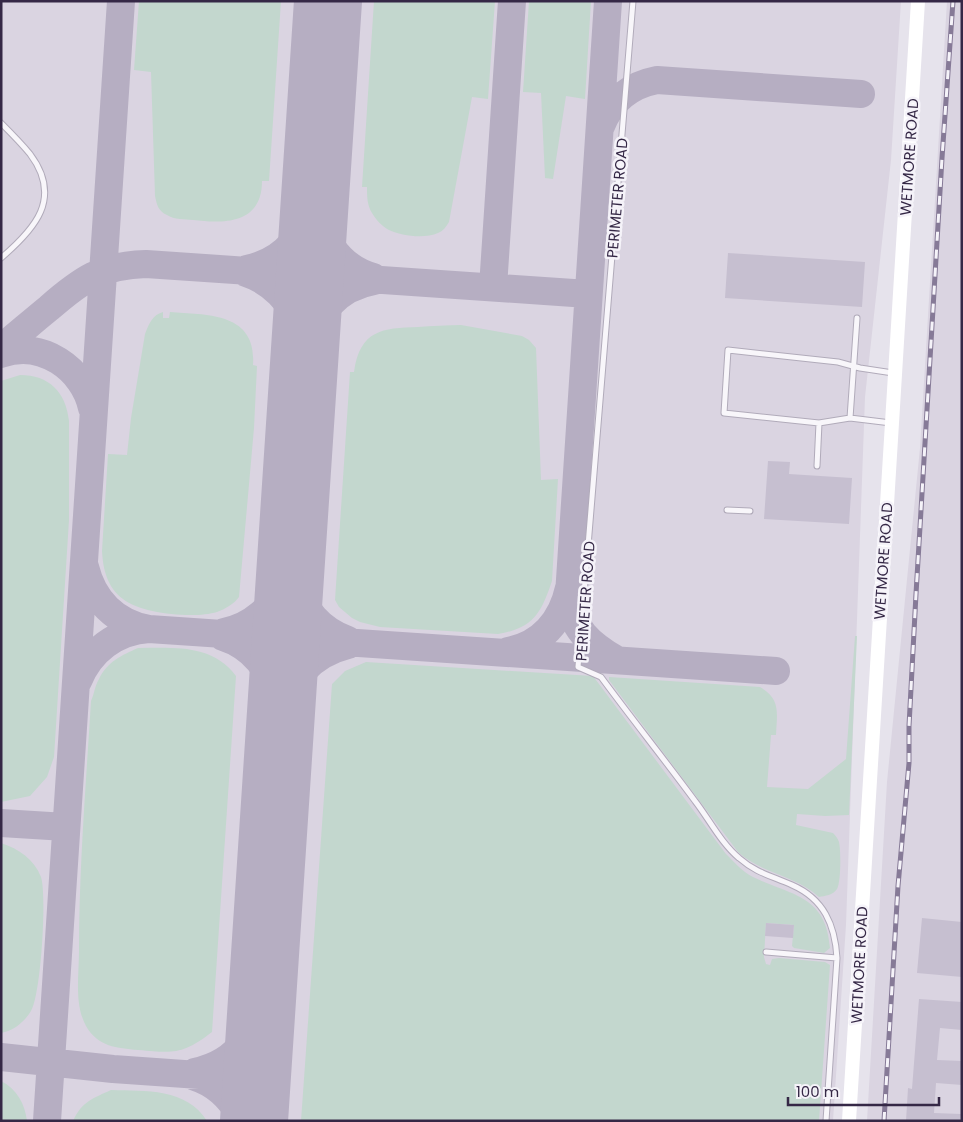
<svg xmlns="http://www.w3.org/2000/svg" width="963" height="1122" viewBox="0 0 963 1122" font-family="Poppins,sans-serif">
	<rect width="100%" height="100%" fill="#e6e3ec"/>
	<path fill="#dad4e1" d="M 1,1 L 901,1 L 891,160 L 865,397 L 846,925 L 833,1121 L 1,1121 Z
		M 947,1 L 962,1 L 962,1121 L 867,1121 L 887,782 L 920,448 Z"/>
	<path fill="#c3d7ce" d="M 139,1 L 281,1 L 269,181 L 262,181 C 262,223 226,224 193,220 C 185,219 174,220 167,215 C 158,211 157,205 155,196 L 151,72 L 134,70 Z
		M 374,1 L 495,1 L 488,99 L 472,97 L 449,222 C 446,227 443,231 438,233 C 425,239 401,236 389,230 C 382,226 376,220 372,213 C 367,205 367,196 367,187 L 362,187 Z
		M 529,1 L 591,1 L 585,99 L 566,96 L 553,179 L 545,178 L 541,93 L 523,92 Z
		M 163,312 L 163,318 L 169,318 L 170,312 C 207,315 257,312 253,365 L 257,366 L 254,428 L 239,597 C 234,604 225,609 217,612 C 194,619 142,614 123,599 C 107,587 103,569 102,551 L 108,454 L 127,455 L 131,418 L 145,334 C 149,324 152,315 163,312 Z
		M 461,325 L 522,336 L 529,340 L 536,348 L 541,480 L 558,479 L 552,581 C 541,613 534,628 498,634 L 380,627 L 360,622 L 352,618 L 339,607 L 335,600 L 350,372 L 354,372 C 360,330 382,328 418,327 C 432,326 447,325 461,325 Z
		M 20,375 C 49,375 66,392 69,421 L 69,520 L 54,757 L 47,777 L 30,796 L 1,802 L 1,381 Z
		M 855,636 L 857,636 L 849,815 L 825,816 L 797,814 L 796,825 L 833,833 C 836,836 838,839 839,842 C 841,850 841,883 837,889 C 833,895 825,896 819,897 C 795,875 762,874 738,852 L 609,680 L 609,677 L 760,687 C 781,699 777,713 776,735 L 771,735 L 767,787 L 808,789 L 846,759 Z
		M 138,648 C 175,648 212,644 236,676 L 212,1032 C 182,1055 174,1053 138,1050 C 117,1048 98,1047 86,1026 C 74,1004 79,975 79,951 C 79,867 86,784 91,701 C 94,695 95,685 99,679 C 107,662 122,655 138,648 Z
		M 366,662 L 593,676 L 726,854 C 734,862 743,872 753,877 C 792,896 826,895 830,948 L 824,953 L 794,948 L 792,946 L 794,925 L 766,923 L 764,957 L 766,964 L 770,965 L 772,959 L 779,958 L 825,962 L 830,965 L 819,1121 L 301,1121 L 332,684 L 345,671 Z
		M 1,843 C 19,849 34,859 41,877 C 47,895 41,995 31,1011 C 25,1021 14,1031 1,1033 Z
		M 1,1081 C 17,1089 25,1104 27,1121 L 1,1121 Z
		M 111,1090 C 145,1091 187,1088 207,1121 L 73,1121 C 82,1101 94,1098 111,1090 Z"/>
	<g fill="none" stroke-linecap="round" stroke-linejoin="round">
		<path stroke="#b6aec2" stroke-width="28" d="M 608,1 L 569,595 C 570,628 591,645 617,660
			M 601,126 C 611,100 631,85 657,80 L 861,94
			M 315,196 C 321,233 333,265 373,277
			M 247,269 C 288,260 304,233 315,196
			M 246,273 C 271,281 292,302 300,328 C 303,339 303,352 304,363
			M 493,287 L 512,1
			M 1,348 C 17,335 33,321 49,308 C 81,280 102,265 146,264 L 588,294
			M 1,354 C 41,339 84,369 92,408
			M 306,354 C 314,317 334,288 374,281
			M 292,558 C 294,565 293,573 295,581 C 302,609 321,631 348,640
			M 85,567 C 93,600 115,623 149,629 L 776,671
			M 224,632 C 251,627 275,607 284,580 C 287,572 288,562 291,554
			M 223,637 C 251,646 272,670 277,699 C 280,712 278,725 279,738
			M 508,651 C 541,645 562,621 569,588
			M 78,681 C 90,651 116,631 149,629
			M 283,720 C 285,681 312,654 348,645
			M 1,823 L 66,827
			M 1,1057 L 113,1069 L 257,1079
			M 195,1072 C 244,1061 253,1031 263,987
			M 195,1077 C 217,1084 233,1101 243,1121
			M 47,1121 L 121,1"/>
		<path stroke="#b6aec2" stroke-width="68" d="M 254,1121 L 328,1"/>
	</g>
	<path fill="#c6bfd0" d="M 728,253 L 865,262 L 862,307 L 725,298 Z
		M 768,461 L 790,462 L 789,474 L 852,478 L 849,524 L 764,519 Z
		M 922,918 L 962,922 L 962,977 L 917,973 Z
		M 766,923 L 794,925 L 793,938 L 765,936 Z
		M 919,999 L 962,1002 L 962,1030 L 940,1028 L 937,1060 L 962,1061 L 962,1085 L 936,1083 L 934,1113 L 961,1114 L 960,1121 L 906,1121 L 908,1088 L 912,1089 Z"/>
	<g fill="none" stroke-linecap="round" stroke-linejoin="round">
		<g stroke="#b1abba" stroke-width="7">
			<path id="service" d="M 633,1 L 578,667 L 601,677 C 632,719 664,759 695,801 C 709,819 721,843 739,858 C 756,873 772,876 792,885 C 824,899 835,925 837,958 L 826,1121
				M 1,123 C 11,133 21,143 30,154 C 63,198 35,229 1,258
				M 850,418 L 857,318
				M 891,423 L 850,418 L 819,423 L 724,413 L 728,350 L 838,362 L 860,368 L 893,373
				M 817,466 L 819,423
				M 727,510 L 750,511
				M 766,952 L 837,958"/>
		</g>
		<use href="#service" stroke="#f8f6fa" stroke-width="5"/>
		<path stroke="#fff" stroke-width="14" d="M 849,1121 L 918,1"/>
		<g stroke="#867a97" stroke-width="5">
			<path id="rail" d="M 884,1121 L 898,886 L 909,763 L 909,726 L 916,594 L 942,158 L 953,1"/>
		</g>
		<use href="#rail" stroke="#f5f3f9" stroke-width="3" stroke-dasharray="9" stroke-linecap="butt"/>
	</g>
	<g text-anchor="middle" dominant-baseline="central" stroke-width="5" stroke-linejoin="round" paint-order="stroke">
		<g font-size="15" fill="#352846" stroke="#f5f3f9">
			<text transform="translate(909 157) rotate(-86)">WETMORE ROAD</text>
			<text transform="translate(617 198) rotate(-85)">PERIMETER ROAD</text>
			<text transform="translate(883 561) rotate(-86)">WETMORE ROAD</text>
			<text transform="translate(585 601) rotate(-86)">PERIMETER ROAD</text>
			<text transform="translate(859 965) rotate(-87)">WETMORE ROAD</text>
		</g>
	</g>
	<rect width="963" height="1122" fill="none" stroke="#352846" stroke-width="5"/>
	<path d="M788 1097v8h151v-8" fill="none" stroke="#352846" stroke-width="2.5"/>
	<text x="796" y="1097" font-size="15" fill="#352846" stroke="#f5f3f9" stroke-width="4" paint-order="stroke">100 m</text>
</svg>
